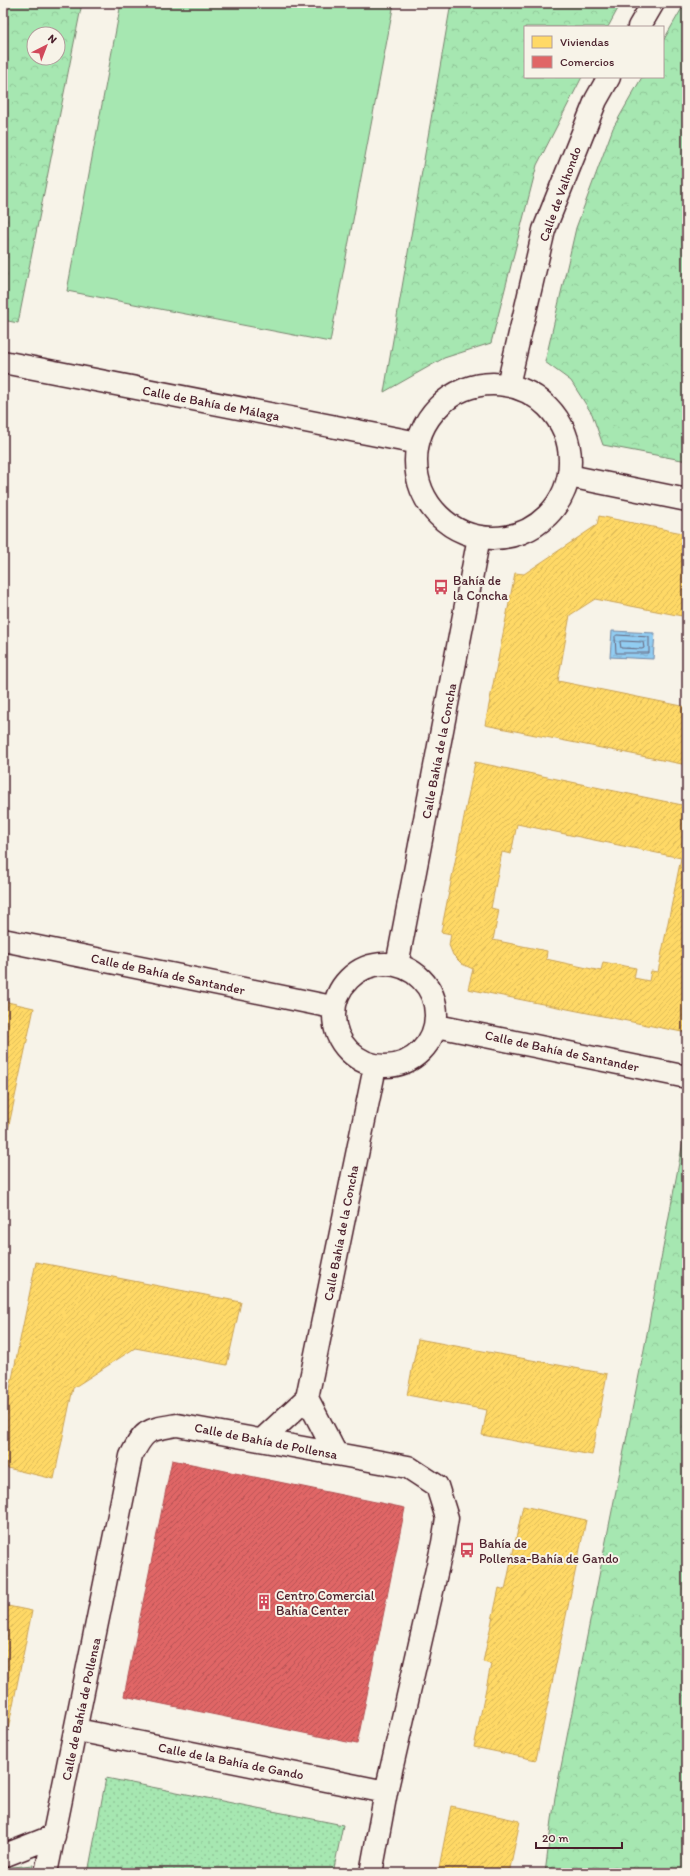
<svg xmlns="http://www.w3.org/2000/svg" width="690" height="1876" viewBox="0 0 690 1876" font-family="Itim,sans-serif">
	<defs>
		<pattern id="grass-dots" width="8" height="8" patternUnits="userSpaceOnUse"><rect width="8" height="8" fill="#a6e7b1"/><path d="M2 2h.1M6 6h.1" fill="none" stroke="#90c698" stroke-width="1.8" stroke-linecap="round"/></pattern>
		<pattern id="park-crowns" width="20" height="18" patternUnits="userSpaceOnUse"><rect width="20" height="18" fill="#a6e7b1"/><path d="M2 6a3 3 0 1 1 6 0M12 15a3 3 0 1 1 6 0" fill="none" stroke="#90c698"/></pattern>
		<pattern id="water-ripples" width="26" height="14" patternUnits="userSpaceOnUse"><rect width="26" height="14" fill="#91ccf1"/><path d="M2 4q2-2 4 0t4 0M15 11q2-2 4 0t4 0" fill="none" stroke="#7fafcf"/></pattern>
		<pattern id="homes-hatch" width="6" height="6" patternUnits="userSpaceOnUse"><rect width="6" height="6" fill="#ffd966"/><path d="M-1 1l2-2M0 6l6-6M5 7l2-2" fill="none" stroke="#dcba59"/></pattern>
		<pattern id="shops-hatch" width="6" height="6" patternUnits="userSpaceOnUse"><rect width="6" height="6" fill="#e06666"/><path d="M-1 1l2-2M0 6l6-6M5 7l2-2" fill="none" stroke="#b85354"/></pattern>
	</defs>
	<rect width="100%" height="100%" fill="#f7f3e8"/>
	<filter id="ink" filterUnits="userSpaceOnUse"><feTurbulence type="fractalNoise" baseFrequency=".025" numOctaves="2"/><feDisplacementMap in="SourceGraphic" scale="8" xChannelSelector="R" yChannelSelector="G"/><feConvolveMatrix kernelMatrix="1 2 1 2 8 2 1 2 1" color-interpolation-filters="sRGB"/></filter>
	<g filter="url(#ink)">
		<path fill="url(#grass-dots)" stroke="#78836e" d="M 106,1778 L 343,1825 L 333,1873 L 88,1873 Z
			M 33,1865 L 31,1873 L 3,1873 L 3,1868 Z"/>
		<path fill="url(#park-crowns)" stroke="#78836e" fill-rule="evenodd" d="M 3,3 L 82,3 L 18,323 L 3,320 ZM 34,34 L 58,34 L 58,58 L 34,58 Z
			M 451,3 L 621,3 L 608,27 L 525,27 L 525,77 L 582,77 L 537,165 L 491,343 L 444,358 L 384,392 Z
			M 685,3 L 687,3 L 687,461 L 603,445 L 592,414 L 571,381 L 545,362 L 576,228 L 613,128 L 642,77 L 663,77 L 663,41 Z
			M 687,1120 L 687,1873 L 545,1873 L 555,1797 L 643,1355 Z"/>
		<path fill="#a6e7b1" stroke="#78836e" d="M 121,3 L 394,3 L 330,342 L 67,291 Z"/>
		<path fill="url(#water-ripples)" stroke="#7587a2" d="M 612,631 L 655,633 L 653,659 L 610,657 Z"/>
		<path fill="url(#homes-hatch)" stroke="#c9a154" fill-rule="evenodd" d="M 599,516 L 687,534 L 687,617 L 595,599 L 570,615 L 558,681 L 687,707 L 687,765 L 485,725 L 515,573 L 524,574 L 597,525 Z
			M 475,762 L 687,806 L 687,1033 L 468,989 L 473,969 L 462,964 L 453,955 L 449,945 L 451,934 L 441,932 ZM 517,824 L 681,858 L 658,972 L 651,971 L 649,981 L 634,978 L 636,968 L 603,962 L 601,971 L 546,959 L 547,951 L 493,940 L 499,910 L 491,908 L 502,852 L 511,854 Z
			M 3,1001 L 34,1008 L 3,1153 Z
			M 36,1262 L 241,1302 L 227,1365 L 135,1348 L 73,1388 L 54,1479 L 3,1467 L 3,1423 Z
			M 418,1339 L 607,1374 L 592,1455 L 482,1435 L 487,1410 L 407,1395 Z
			M 523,1506 L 586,1520 L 536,1760 L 474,1747 L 491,1664 L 483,1662 L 499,1588 L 505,1590 Z
			M 3,1605 L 32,1611 L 3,1754 Z
			M 451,1806 L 520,1821 L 509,1873 L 438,1873 Z"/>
		<path fill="url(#shops-hatch)" stroke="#b35154" d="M 172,1460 L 405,1508 L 357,1744 L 124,1696 Z"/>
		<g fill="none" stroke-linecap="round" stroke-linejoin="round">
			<path stroke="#66647a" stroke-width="1" d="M 617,635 L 649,637 L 649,653 L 616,653 L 615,637 Z
				M 622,641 L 643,642 L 644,648 L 642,649 L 621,648 L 620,642 Z"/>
			<g stroke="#4a1f2b" stroke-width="25">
				<path id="minor" d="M 639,27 L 653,3
					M 3,362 L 418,443
					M416 461a77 77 0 1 1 154 0a77 77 0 1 1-154 0Z
					M 508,385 L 544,230 L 596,100 L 609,77
					M 569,476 L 687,500
					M 3,940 L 332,1007
					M334 1015a51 51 0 1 1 102 0a51 51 0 1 1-102 0Z
					M 397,965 L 479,537
					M 437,1026 L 687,1077
					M 307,1398 L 336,1454
					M 262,1440 L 307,1398 L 375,1067
					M 77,1730 L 386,1792
					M 3,1856 L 54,1836
					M 46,1873 L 131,1456 C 145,1429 147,1430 177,1425 L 408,1467 L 437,1486 L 447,1518 L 443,1543 L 386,1792 L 371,1873"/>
			</g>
			<use href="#minor" stroke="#f7f3e8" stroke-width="22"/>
		</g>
	</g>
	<defs>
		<g id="bus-bare" transform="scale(1.2)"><path d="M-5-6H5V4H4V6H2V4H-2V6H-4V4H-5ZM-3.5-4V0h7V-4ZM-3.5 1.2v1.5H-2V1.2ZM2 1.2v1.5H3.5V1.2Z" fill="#d1495b" stroke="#f7f3e8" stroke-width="2.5" paint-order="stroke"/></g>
		<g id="building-bare" transform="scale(1.2)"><path d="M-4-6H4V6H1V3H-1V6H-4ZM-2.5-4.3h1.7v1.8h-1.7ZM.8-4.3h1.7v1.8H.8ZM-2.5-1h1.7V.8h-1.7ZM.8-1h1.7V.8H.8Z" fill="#d1495b" stroke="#f7f3e8" stroke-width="2.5" paint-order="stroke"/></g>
	</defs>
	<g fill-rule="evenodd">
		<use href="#bus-bare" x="441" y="587"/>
		<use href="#bus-bare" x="467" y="1550"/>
		<use href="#building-bare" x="264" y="1602"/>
	</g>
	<g text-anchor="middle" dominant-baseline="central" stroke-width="4" stroke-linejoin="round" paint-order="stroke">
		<g font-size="13" fill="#4a1f2b" stroke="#f7f3e8">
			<text transform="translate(560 194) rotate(-70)">Calle de Valhondo</text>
			<text transform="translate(211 403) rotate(11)">Calle de Bahía de Málaga</text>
			<text transform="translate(439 751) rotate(-79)">Calle Bahía de la Concha</text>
			<text transform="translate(168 974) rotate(12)">Calle de Bahía de Santander</text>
			<text transform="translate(562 1051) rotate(12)">Calle de Bahía de Santander</text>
			<text transform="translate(341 1233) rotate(-79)">Calle Bahía de la Concha</text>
			<text transform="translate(266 1441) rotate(11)">Calle de Bahía de Pollensa</text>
			<text transform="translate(81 1709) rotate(-78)">Calle de Bahía de Pollensa</text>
			<text transform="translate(231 1761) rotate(11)">Calle de la Bahía de Gando</text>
		</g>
		<g font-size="13" fill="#4a1f2b" stroke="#f7f3e8" text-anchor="start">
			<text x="453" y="580">Bahía de<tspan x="453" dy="15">la Concha</tspan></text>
			<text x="479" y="1543">Bahía de<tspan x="479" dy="15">Pollensa-Bahía de Gando</tspan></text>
			<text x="276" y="1595">Centro Comercial<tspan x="276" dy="15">Bahía Center</tspan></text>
		</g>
	</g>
	<rect width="690" height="1876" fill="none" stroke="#f7f3e8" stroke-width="16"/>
	<rect x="8" y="8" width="674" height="1860" fill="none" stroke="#4a1f2b" stroke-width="1.5" filter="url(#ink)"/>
	<rect x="524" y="26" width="140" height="52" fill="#f7f3e8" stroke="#b29e9c"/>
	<rect x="532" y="36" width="20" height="12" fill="#ffd966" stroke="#b29e9c"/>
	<text x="560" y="46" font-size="12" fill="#4a1f2b">Viviendas</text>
	<rect x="532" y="56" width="20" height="12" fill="#e06666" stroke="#b29e9c"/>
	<text x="560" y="66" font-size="12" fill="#4a1f2b">Comercios</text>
	<g transform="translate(46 46) rotate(42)"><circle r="19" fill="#f7f3e8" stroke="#b29e9c"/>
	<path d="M0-3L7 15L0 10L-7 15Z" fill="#d1495b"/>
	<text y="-6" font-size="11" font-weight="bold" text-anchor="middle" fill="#4a1f2b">N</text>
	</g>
	<path d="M536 1842v6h86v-6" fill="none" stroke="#4a1f2b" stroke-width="2"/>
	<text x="542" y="1842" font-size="12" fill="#4a1f2b" stroke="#f7f3e8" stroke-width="3" paint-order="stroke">20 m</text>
</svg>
